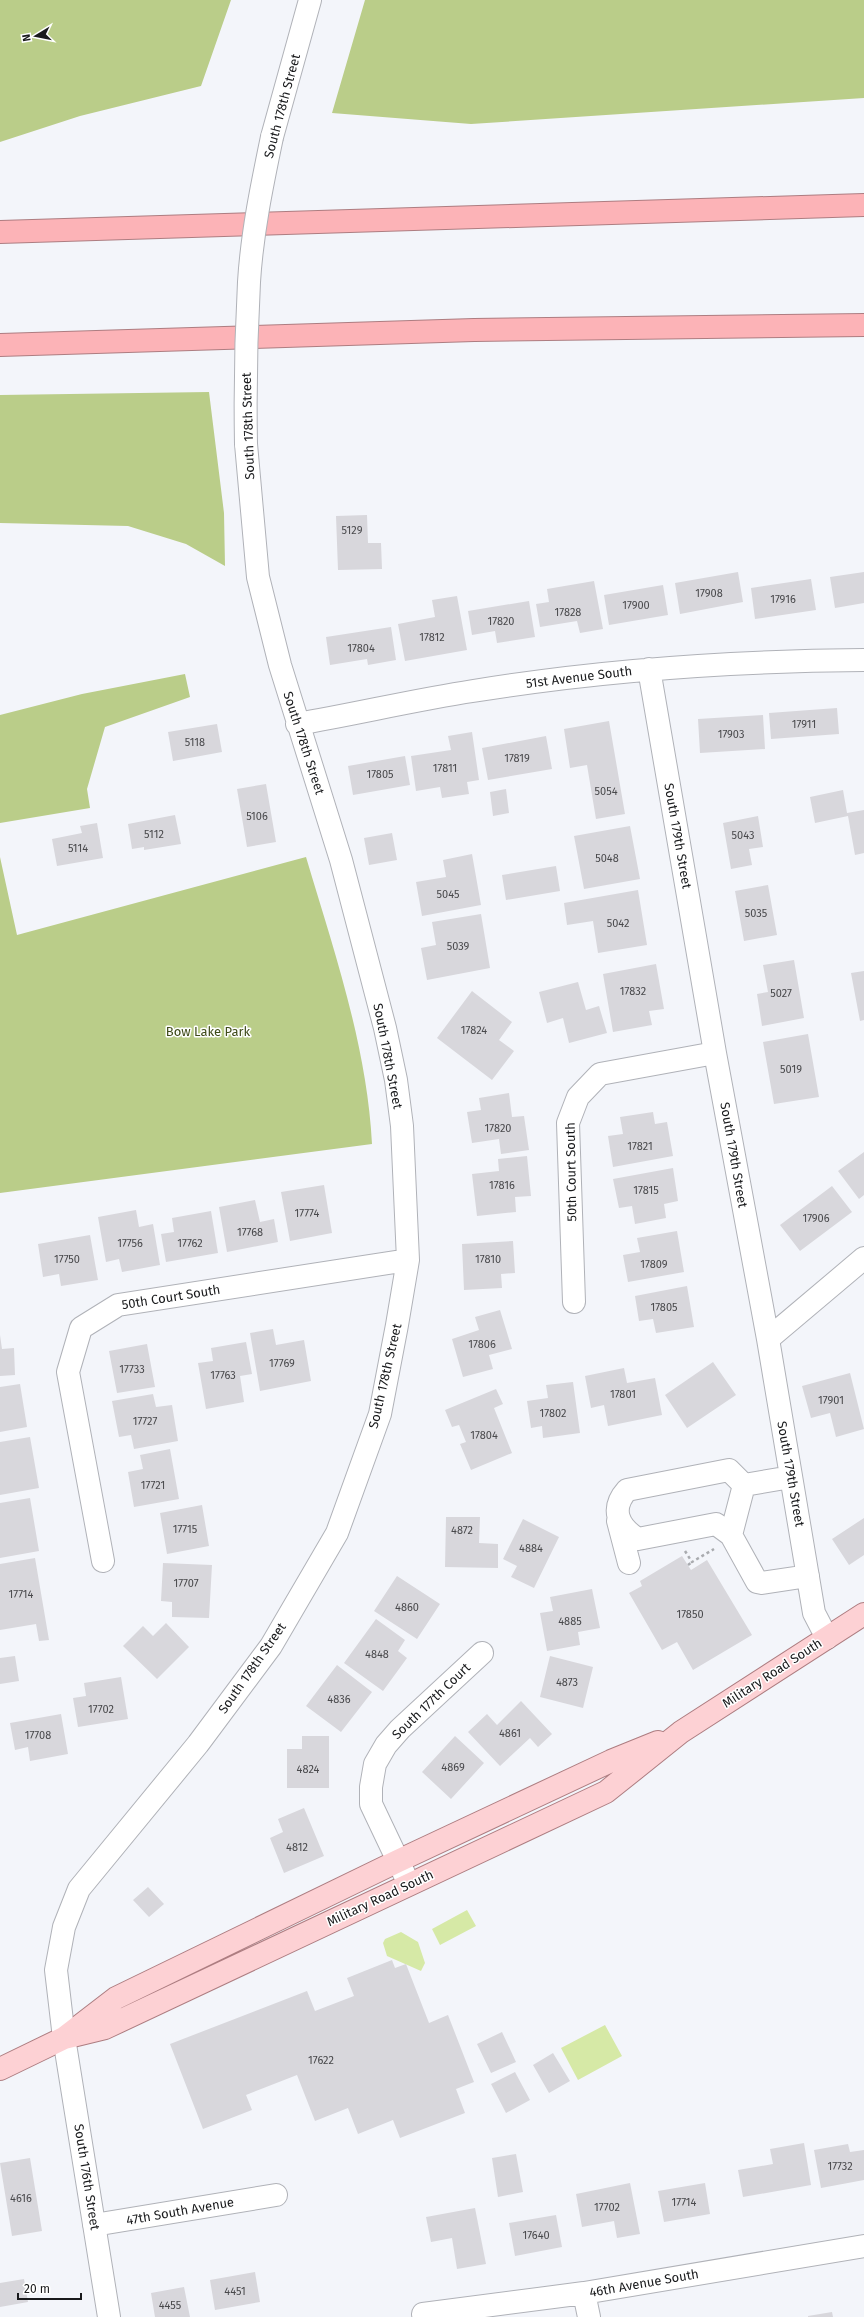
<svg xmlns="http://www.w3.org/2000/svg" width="864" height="2317" viewBox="0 0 864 2317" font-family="'Fira Sans',sans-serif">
	<rect width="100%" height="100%" fill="#f3f5fa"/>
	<path fill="#d6e9a6" d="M 467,1910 L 476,1926 L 440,1945 L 432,1929 Z
		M 401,1932 L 418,1942 L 425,1963 L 421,1971 L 387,1956 L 383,1943 L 385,1939 Z
		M 605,2025 L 622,2056 L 578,2080 L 561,2048 Z"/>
	<path fill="#bacd89" d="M 0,0 L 231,0 L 201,86 L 80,116 L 0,142 Z
		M 365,0 L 864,0 L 864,98 L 471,124 L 332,113 Z
		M 209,392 L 224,513 L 225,566 L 186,544 L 128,526 L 0,523 L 0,395 Z
		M 185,674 L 190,697 L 105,727 L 87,789 L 90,808 L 0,823 L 0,715 L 82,694 Z
		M 0,857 L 17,935 L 306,857 C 334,951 367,1046 372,1144 L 0,1193 Z"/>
	<path fill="#d8d7dc" d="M 367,515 L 368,543 L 381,543 L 382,569 L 338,570 L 336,516 Z
		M 738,572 L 743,602 L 680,614 L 675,583 Z
		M 864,572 L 864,603 L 835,608 L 830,577 Z
		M 811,579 L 816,610 L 755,619 L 751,588 Z
		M 594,581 L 603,629 L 580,633 L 577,621 L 540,627 L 536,604 L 549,602 L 547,589 Z
		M 663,585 L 668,615 L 609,625 L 604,595 Z
		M 457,596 L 467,650 L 405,661 L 398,624 L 435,617 L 432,600 Z
		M 529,601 L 535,637 L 497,643 L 495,631 L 472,635 L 468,611 Z
		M 391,627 L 396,660 L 368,665 L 367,659 L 330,665 L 326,637 Z
		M 837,708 L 839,734 L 771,739 L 769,713 Z
		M 763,715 L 765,749 L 700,753 L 698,719 Z
		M 609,721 L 625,814 L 596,819 L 587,765 L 570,768 L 564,729 Z
		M 217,724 L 222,752 L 173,761 L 168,732 Z
		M 472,732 L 479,780 L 467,782 L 469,794 L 442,798 L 440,787 L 416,791 L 411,756 L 451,750 L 448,736 Z
		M 546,736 L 552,769 L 488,780 L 482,748 Z
		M 405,756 L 410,785 L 353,795 L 348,766 Z
		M 266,784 L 276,842 L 247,847 L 237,789 Z
		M 506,789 L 509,813 L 493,816 L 490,792 Z
		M 843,790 L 847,813 L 864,810 L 864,853 L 855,855 L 848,816 L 815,823 L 810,797 Z
		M 175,815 L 181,844 L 144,850 L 144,847 L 132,849 L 128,824 Z
		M 758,816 L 763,847 L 749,849 L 752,865 L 731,869 L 723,823 Z
		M 97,823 L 103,858 L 57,866 L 52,839 L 82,833 L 80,826 Z
		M 630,826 L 640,879 L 584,889 L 574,836 Z
		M 392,833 L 397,860 L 369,865 L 364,838 Z
		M 472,854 L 481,905 L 422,916 L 416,882 L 446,877 L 443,860 Z
		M 556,866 L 560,891 L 506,900 L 502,875 Z
		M 768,885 L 777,935 L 744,941 L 735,891 Z
		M 638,890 L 647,945 L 598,953 L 593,921 L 567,925 L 564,903 Z
		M 481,914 L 490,968 L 427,980 L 421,948 L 436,945 L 432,922 Z
		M 794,960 L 804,1018 L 762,1026 L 757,994 L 768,992 L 763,965 Z
		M 656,964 L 664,1009 L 649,1011 L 652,1025 L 613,1032 L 603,974 Z
		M 864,971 L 864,1020 L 860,1021 L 851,973 Z
		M 578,982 L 586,1010 L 599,1006 L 607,1033 L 569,1043 L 563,1018 L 547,1023 L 539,992 Z
		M 472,991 L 512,1022 L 499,1040 L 514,1051 L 492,1080 L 437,1038 Z
		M 808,1034 L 819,1097 L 774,1104 L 763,1042 Z
		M 509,1093 L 512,1117 L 524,1116 L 529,1150 L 501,1154 L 499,1139 L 472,1143 L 467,1112 L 481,1110 L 479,1098 Z
		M 653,1112 L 655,1124 L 667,1122 L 673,1156 L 613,1167 L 608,1136 L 623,1134 L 620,1117 Z
		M 864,1152 L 864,1195 L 859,1199 L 838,1171 Z
		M 527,1156 L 531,1196 L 515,1197 L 516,1212 L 477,1216 L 472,1174 L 499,1171 L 498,1159 Z
		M 673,1168 L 678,1201 L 664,1204 L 666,1218 L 635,1224 L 632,1206 L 619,1208 L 613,1179 Z
		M 324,1185 L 332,1233 L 290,1241 L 281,1192 Z
		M 832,1186 L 852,1212 L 800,1251 L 780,1225 Z
		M 255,1200 L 260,1222 L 274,1219 L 278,1242 L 227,1252 L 219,1207 Z
		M 136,1210 L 139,1227 L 153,1224 L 160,1265 L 122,1272 L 119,1259 L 106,1262 L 98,1217 Z
		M 211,1211 L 218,1253 L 166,1262 L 161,1234 L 174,1232 L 172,1218 Z
		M 677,1231 L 684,1272 L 628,1282 L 623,1255 L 640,1252 L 637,1238 Z
		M 90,1235 L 98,1280 L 61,1286 L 59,1274 L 43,1277 L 38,1244 Z
		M 513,1241 L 515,1273 L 501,1274 L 502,1288 L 464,1290 L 462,1244 Z
		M 687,1286 L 694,1327 L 656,1333 L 653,1319 L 639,1321 L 635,1296 Z
		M 500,1310 L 512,1349 L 489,1355 L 493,1369 L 463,1377 L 452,1339 L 479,1330 L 475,1317 Z
		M 273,1329 L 276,1345 L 304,1340 L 311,1381 L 260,1391 L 250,1333 Z
		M 0,1335 L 2,1349 L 14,1348 L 15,1375 L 0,1376 Z
		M 246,1342 L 252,1374 L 240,1376 L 244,1402 L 206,1409 L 198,1363 L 213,1361 L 211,1348 Z
		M 147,1344 L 155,1387 L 117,1393 L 109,1351 Z
		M 713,1362 L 736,1395 L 687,1428 L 665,1395 Z
		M 624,1368 L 627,1383 L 655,1378 L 662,1415 L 608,1426 L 604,1405 L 591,1408 L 585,1376 Z
		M 850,1373 L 864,1429 L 836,1437 L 830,1413 L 811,1418 L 802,1386 Z
		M 573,1382 L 580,1433 L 543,1438 L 542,1426 L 531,1428 L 527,1401 L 548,1398 L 546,1385 Z
		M 20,1384 L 27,1427 L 0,1432 L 0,1387 Z
		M 496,1389 L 503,1404 L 494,1408 L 512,1453 L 471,1470 L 460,1444 L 466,1442 L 459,1425 L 452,1427 L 445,1410 Z
		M 153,1394 L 156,1407 L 172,1405 L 178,1441 L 134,1449 L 131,1435 L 119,1437 L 112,1401 Z
		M 30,1437 L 39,1488 L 0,1495 L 0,1442 Z
		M 170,1449 L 179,1499 L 134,1507 L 128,1472 L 143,1469 L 140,1455 Z
		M 30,1498 L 39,1551 L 0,1558 L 0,1503 Z
		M 202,1505 L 209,1546 L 167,1554 L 160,1513 Z
		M 446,1517 L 480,1517 L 479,1543 L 498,1544 L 498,1568 L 445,1567 Z
		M 864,1518 L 864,1555 L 849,1565 L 832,1539 Z
		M 523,1519 L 559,1537 L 534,1588 L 511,1577 L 517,1566 L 503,1559 Z
		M 682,1556 L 691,1570 L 707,1560 L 752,1635 L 693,1670 L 677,1642 L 662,1650 L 629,1593 L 642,1586 L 640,1581 Z
		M 35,1558 L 49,1640 L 39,1641 L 36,1624 L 0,1630 L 0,1564 Z
		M 163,1563 L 212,1565 L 209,1618 L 172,1617 L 172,1602 L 161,1601 Z
		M 397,1576 L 440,1604 L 417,1639 L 374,1611 Z
		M 592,1589 L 600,1628 L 578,1632 L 580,1645 L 547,1651 L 540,1613 L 553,1611 L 550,1597 Z
		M 376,1619 L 405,1640 L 398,1651 L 407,1658 L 383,1691 L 344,1663 Z
		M 166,1623 L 189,1647 L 157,1679 L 123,1646 L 143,1626 L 153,1636 Z
		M 15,1656 L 19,1681 L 0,1684 L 0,1658 Z
		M 550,1656 L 593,1667 L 583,1708 L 540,1697 Z
		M 337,1665 L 372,1692 L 341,1732 L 306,1706 Z
		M 121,1677 L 128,1719 L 78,1727 L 73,1698 L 86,1696 L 84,1683 Z
		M 521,1701 L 552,1734 L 538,1747 L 530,1738 L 500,1766 L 468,1732 L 487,1714 L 497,1725 Z
		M 61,1714 L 68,1754 L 30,1761 L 28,1747 L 15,1750 L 10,1723 Z
		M 302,1736 L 329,1736 L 329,1788 L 287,1788 L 287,1749 L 302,1749 Z
		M 455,1736 L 484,1763 L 451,1799 L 422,1772 Z
		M 304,1808 L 324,1856 L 284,1873 L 270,1838 L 283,1832 L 278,1819 Z
		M 148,1887 L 164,1904 L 149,1917 L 133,1900 Z
		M 392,1960 L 395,1968 L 406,1964 L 429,2023 L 448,2015 L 474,2082 L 456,2089 L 465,2113 L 400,2138 L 393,2120 L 358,2134 L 348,2108 L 315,2121 L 297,2075 L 246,2095 L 252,2110 L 203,2129 L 170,2044 L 307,1991 L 315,2011 L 354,1996 L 347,1978 Z
		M 502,2032 L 516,2062 L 491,2073 L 477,2044 Z
		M 553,2053 L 570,2081 L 549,2093 L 533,2065 Z
		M 515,2072 L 530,2100 L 506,2113 L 491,2084 Z
		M 804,2143 L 811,2185 L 743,2197 L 738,2170 L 773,2164 L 770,2149 Z
		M 848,2144 L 850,2152 L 864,2150 L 864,2180 L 821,2188 L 814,2150 Z
		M 516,2154 L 523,2192 L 498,2197 L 492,2158 Z
		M 30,2158 L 42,2231 L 12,2236 L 0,2163 Z
		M 630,2183 L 640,2234 L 617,2238 L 614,2221 L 582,2227 L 576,2194 Z
		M 705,2183 L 710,2214 L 664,2222 L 658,2191 Z
		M 475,2208 L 486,2264 L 457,2269 L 452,2238 L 431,2242 L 426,2217 Z
		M 556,2215 L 562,2247 L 515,2256 L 509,2223 Z
		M 255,2272 L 260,2302 L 215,2310 L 210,2280 Z
		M 24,2279 L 28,2302 L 0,2307 L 0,2283 Z
		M 184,2287 L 190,2317 L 155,2317 L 151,2293 Z
		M 832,2312 L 833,2317 L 808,2317 L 808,2316 Z"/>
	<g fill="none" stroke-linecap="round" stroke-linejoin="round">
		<g stroke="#b0b2b8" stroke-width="24">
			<path id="minor" d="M 272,137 L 310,0
				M 649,669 L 715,1053 L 768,1339 L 814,1613 L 827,1638
				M 297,724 C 356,714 414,700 473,691 C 602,670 733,661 864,660
				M 574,1302 L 568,1123 L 578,1097 L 600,1074 L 715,1053
				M 768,1339 L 864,1258
				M 744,1485 L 729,1470 L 627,1490 C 610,1509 618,1527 638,1539 L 716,1524 L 731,1535 L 757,1582 L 762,1583 L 808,1576
				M 618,1521 L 629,1563
				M 731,1535 L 744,1485 L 791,1477
				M 103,1561 L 68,1372 L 81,1328 L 118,1305 L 408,1260
				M 409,1884 L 371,1804 L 371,1787 L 375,1764 L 386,1745 L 400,1729 L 482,1653
				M 94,2225 L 276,2195
				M 584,2293 L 589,2317
				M 423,2314 L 584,2293 L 864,2246
				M 109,2317 L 64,2038 L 56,1970 L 64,1927 L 79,1889 L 198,1744 L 271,1646 L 337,1533 L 380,1414 L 397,1325 L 408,1260 L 402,1126 L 396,1080 L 385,1028 L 341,860 L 280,665 L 258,577 L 246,444"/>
		</g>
		<g stroke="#ad7d81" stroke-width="24">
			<path id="major" d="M 64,2038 L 105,2028 L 606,1792 L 681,1732 L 864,1614
				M 0,2069 L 64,2038 L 116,1998 L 398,1861 L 611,1761 L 658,1742"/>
		</g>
		<g stroke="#ad7d81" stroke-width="24">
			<path id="highway" d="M 0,232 L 864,205
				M 0,345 L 474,330 L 864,325"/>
		</g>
		<path stroke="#a9abaf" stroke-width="2.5" stroke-dasharray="3 3" stroke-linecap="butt" d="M 685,1551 L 692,1562 L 714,1549
			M 688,1565 L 692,1562"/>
		<use href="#minor" stroke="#fff" stroke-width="22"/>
		<use href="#major" stroke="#fdd1d4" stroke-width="22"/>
		<use href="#highway" stroke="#fcb3b7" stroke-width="22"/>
		<g stroke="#b0b2b8" stroke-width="24" stroke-linecap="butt">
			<path id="minor-bridge" d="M 246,444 C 245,390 246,336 249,282 C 252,233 262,185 272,137"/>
		</g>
		<use href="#minor-bridge" stroke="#fff" stroke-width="22"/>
	</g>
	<g text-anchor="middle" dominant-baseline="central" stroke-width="3" stroke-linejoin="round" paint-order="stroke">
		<g font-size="11" fill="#49494c">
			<text x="352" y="530">5129</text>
			<text x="709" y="593">17908</text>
			<text x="783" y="599">17916</text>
			<text x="636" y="605">17900</text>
			<text x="568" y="612">17828</text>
			<text x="501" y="621">17820</text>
			<text x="432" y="637">17812</text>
			<text x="361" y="648">17804</text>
			<text x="804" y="724">17911</text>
			<text x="731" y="734">17903</text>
			<text x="195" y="742">5118</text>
			<text x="517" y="758">17819</text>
			<text x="445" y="768">17811</text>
			<text x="380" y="774">17805</text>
			<text x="606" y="791">5054</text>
			<text x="257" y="816">5106</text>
			<text x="154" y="834">5112</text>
			<text x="743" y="835">5043</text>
			<text x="78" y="848">5114</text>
			<text x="607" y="858">5048</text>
			<text x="448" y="894">5045</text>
			<text x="756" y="913">5035</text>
			<text x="618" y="923">5042</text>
			<text x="458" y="946">5039</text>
			<text x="633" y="991">17832</text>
			<text x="781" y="993">5027</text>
			<text x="474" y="1030">17824</text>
			<text x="791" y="1069">5019</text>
			<text x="498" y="1128">17820</text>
			<text x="640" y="1146">17821</text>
			<text x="502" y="1185">17816</text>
			<text x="646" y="1190">17815</text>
			<text x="307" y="1213">17774</text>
			<text x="816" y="1218">17906</text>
			<text x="250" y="1232">17768</text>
			<text x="130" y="1243">17756</text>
			<text x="190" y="1243">17762</text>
			<text x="67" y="1259">17750</text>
			<text x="488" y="1259">17810</text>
			<text x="654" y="1264">17809</text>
			<text x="664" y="1307">17805</text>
			<text x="482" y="1344">17806</text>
			<text x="282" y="1363">17769</text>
			<text x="132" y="1369">17733</text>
			<text x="223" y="1375">17763</text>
			<text x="623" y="1394">17801</text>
			<text x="831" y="1400">17901</text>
			<text x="553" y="1413">17802</text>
			<text x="145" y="1421">17727</text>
			<text x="484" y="1435">17804</text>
			<text x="153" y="1485">17721</text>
			<text x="185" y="1529">17715</text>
			<text x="462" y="1530">4872</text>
			<text x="531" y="1548">4884</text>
			<text x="186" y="1583">17707</text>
			<text x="21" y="1594">17714</text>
			<text x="407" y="1607">4860</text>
			<text x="690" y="1614">17850</text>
			<text x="570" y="1621">4885</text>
			<text x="377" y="1654">4848</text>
			<text x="567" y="1682">4873</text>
			<text x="339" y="1699">4836</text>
			<text x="101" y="1709">17702</text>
			<text x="510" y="1733">4861</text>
			<text x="38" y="1735">17708</text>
			<text x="453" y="1767">4869</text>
			<text x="308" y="1769">4824</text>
			<text x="297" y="1847">4812</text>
			<text x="321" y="2060">17622</text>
			<text x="840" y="2166">17732</text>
			<text x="21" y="2198">4616</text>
			<text x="684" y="2202">17714</text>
			<text x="607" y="2207">17702</text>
			<text x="536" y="2235">17640</text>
			<text x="235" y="2291">4451</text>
			<text x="170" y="2305">4455</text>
		</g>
		<g font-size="13" fill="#191a1c" stroke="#fff">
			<text transform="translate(282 106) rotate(-75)">South 178th Street</text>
			<text transform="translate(248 426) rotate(-92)">South 178th Street</text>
			<text transform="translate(579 677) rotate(-7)">51st Avenue South</text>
			<text transform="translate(304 743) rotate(72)">South 178th Street</text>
			<text transform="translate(678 836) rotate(80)">South 179th Street</text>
			<text transform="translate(388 1056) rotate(79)">South 178th Street</text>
			<text transform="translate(734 1155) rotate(80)">South 179th Street</text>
			<text transform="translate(571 1172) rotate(-91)">50th Court South</text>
			<text transform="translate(171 1297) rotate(-9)">50th Court South</text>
			<text transform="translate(385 1376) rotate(-77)">South 178th Street</text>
			<text transform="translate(791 1474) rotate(80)">South 179th Street</text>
			<text transform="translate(252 1668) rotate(-55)">South 178th Street</text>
			<text transform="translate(772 1673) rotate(-33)">Military Road South</text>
			<text transform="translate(431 1701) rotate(-44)">South 177th Court</text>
			<text transform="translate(380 1898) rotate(-25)">Military Road South</text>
			<text transform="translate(87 2177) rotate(81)">South 176th Street</text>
			<text transform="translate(180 2211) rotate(-10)">47th South Avenue</text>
			<text transform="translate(644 2283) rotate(-10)">46th Avenue South</text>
		</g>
		<g font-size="13" fill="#3f4b19" stroke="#fff">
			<text x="208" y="1031">Bow Lake Park</text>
		</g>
	</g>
	<g transform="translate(36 36) rotate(260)" stroke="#ffffff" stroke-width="3" paint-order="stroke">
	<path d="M0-3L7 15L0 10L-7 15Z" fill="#191a1c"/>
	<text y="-6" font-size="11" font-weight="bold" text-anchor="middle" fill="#191a1c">N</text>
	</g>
	<path d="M18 2293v6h63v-6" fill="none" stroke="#191a1c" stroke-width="2"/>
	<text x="24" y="2293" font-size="12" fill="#191a1c" stroke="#ffffff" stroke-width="3" paint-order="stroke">20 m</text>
</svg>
